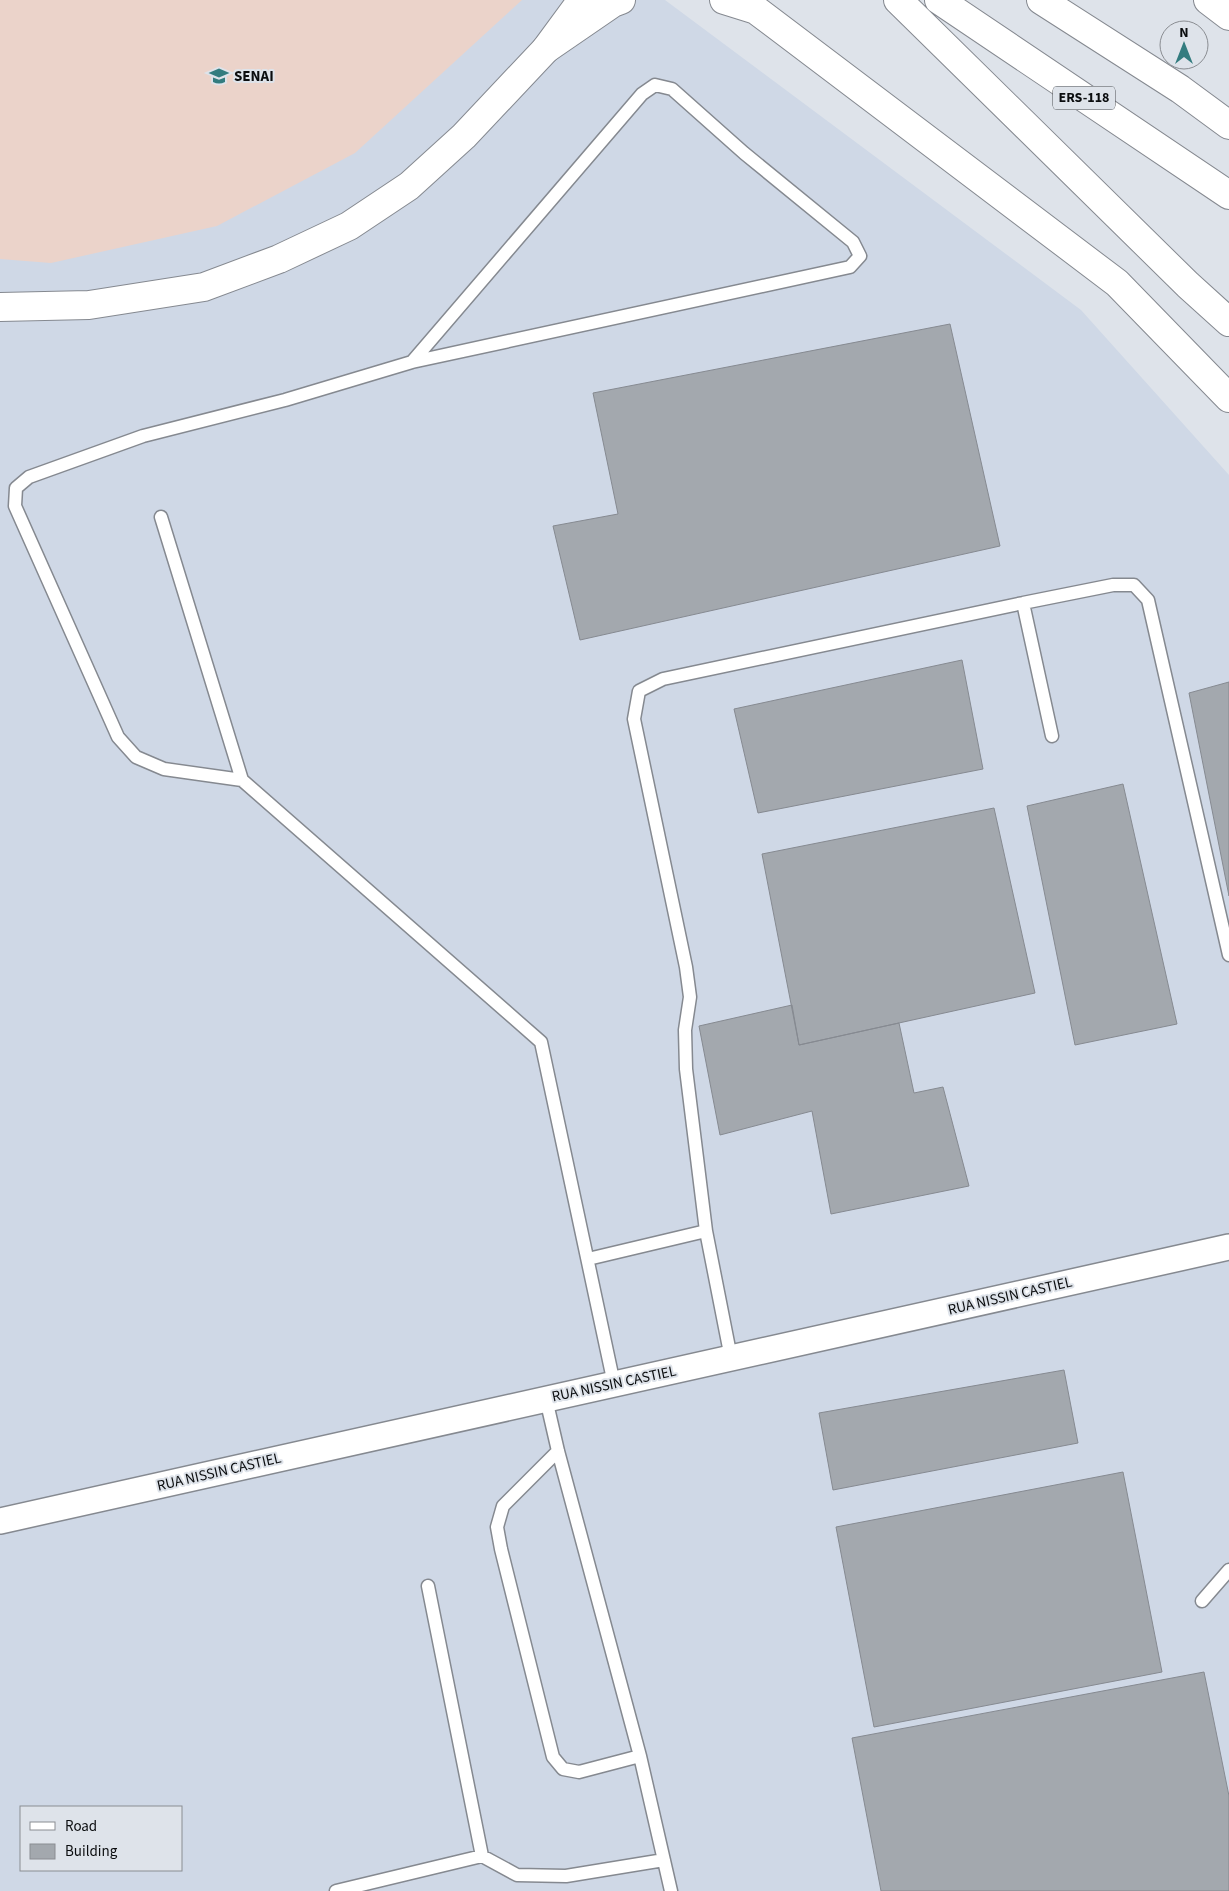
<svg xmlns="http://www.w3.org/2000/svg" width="1229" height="1891" viewBox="0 0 1229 1891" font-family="'Source Sans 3',sans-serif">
	<rect width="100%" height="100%" fill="#dee3ea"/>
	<path fill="#cfd8e6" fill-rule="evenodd" d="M 0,0 L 665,0 L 1081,310 L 1229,475 L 1229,1891 L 0,1891 ZM 21,1807 L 181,1807 L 181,1870 L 21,1870 Z"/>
	<path fill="#ebd3ca" d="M 0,0 L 522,0 L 355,153 L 217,226 L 51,263 L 0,259 Z"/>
	<path fill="#a3a8ae" stroke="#868a91" d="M 950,324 L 1000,546 L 580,640 L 553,526 L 618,514 L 593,393 Z
		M 962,660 L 983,769 L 758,813 L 734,709 Z
		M 1229,682 L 1229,896 L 1189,693 Z
		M 1123,784 L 1177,1024 L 1075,1045 L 1027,806 Z
		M 994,808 L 1035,993 L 799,1045 L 762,854 Z
		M 792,1005 L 799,1045 L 899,1023 L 914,1093 L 943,1087 L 969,1186 L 831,1214 L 812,1111 L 720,1135 L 699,1026 Z
		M 1064,1370 L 1078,1443 L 833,1490 L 819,1413 Z
		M 1123,1472 L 1162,1672 L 874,1727 L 836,1527 Z
		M 1204,1672 L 1229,1796 L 1229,1891 L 881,1891 L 852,1738 Z"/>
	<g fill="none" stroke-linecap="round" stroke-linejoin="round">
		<g stroke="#858990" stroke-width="15">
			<path id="service" d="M 412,362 L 642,94 L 655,85 L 672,89 L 744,153 L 853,242 L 860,256 L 850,267 L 412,362 L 285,400 L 143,436 L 29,477 L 16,488 L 15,506 L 118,737 L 136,757 L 164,769 L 242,780 L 541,1042 L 614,1384
				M 161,517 L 242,780
				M 1052,736 L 1023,603 L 1113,585 L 1134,585 L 1148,600 L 1229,955
				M 588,1259 L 706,1231
				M 731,1358 L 706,1231 L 686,1069 L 685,1030 L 690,997 L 686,967 L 634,719 L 639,691 L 663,679 L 1023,603
				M 546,1399 L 558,1451 L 640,1756 L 671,1891
				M 558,1451 L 503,1506 L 497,1527 L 501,1549 L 553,1757 L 563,1769 L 579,1772 L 640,1756
				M 1202,1601 L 1229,1570
				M 482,1856 L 517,1875 L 566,1876 L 664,1860
				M 336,1891 L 482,1856 L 428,1586"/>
		</g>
		<g stroke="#858990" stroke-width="28">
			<path id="minor" d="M 0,1521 L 1229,1247"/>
		</g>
		<g stroke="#858990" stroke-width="30">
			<path id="secondary" d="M 0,307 L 89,305 L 204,287 L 279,259 L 349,226 L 409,186 L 464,136 L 546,49 L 582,0"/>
		</g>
		<g stroke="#858990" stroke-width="30">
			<path id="primary" d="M 724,0 L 756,10
				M 748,0 L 756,10 L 1117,283 L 1229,398
				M 1208,0 L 1229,16
				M 546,49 L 613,3 L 621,0"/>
		</g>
		<g stroke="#858990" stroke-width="30">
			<path id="trunk" d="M 898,0 L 1188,285 L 1229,322
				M 939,0 L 1229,195
				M 1041,0 L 1180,89 L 1229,125"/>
		</g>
		<use href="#service" stroke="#fff" stroke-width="12"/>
		<use href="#minor" stroke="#fff" stroke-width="25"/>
		<use href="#secondary" stroke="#fff" stroke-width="28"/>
		<use href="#primary" stroke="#fff" stroke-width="28"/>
		<use href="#trunk" stroke="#fff" stroke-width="28"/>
	</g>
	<defs>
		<g id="school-bare" transform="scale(1.5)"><path d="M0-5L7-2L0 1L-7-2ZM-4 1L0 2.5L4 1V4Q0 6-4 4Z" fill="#337c7f" stroke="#dee3ea" stroke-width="2.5" paint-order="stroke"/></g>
	</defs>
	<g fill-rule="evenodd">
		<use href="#school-bare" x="219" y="76"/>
	</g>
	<g text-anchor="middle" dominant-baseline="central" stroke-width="4" stroke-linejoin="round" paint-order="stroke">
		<rect fill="#dee3ea" stroke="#4a4d51" stroke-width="1" x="1053" y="86.5" width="62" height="23" rx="4"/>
		<g font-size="14" font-weight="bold" fill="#0b0d0f">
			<text x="1084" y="98">ERS-118</text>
		</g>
		<g font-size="15" font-weight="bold" fill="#0b0d0f" stroke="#dee3ea" text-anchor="start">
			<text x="234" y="76">SENAI</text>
		</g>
		<g font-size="15" fill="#0b0d0f" stroke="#dee3ea">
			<text transform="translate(1010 1296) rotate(-13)">RUA NISSIN CASTIEL</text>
			<text transform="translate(614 1384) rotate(-12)">RUA NISSIN CASTIEL</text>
			<text transform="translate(219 1472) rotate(-13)">RUA NISSIN CASTIEL</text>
		</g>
	</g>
	<rect x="20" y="1806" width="162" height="65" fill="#dee3ea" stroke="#8a8d92"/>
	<rect x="30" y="1822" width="25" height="8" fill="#ffffff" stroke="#8a8d92"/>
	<text x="65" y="1831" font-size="15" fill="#0b0d0f">Road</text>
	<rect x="30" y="1844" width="25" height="15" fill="#a3a8ae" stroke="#8a8d92"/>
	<text x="65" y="1856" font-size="15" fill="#0b0d0f">Building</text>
	<g transform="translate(1184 45)"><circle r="24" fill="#dee3ea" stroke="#8a8d92"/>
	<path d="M0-4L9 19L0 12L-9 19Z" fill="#337c7f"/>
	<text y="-8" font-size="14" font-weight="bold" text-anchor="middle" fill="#0b0d0f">N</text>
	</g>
</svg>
